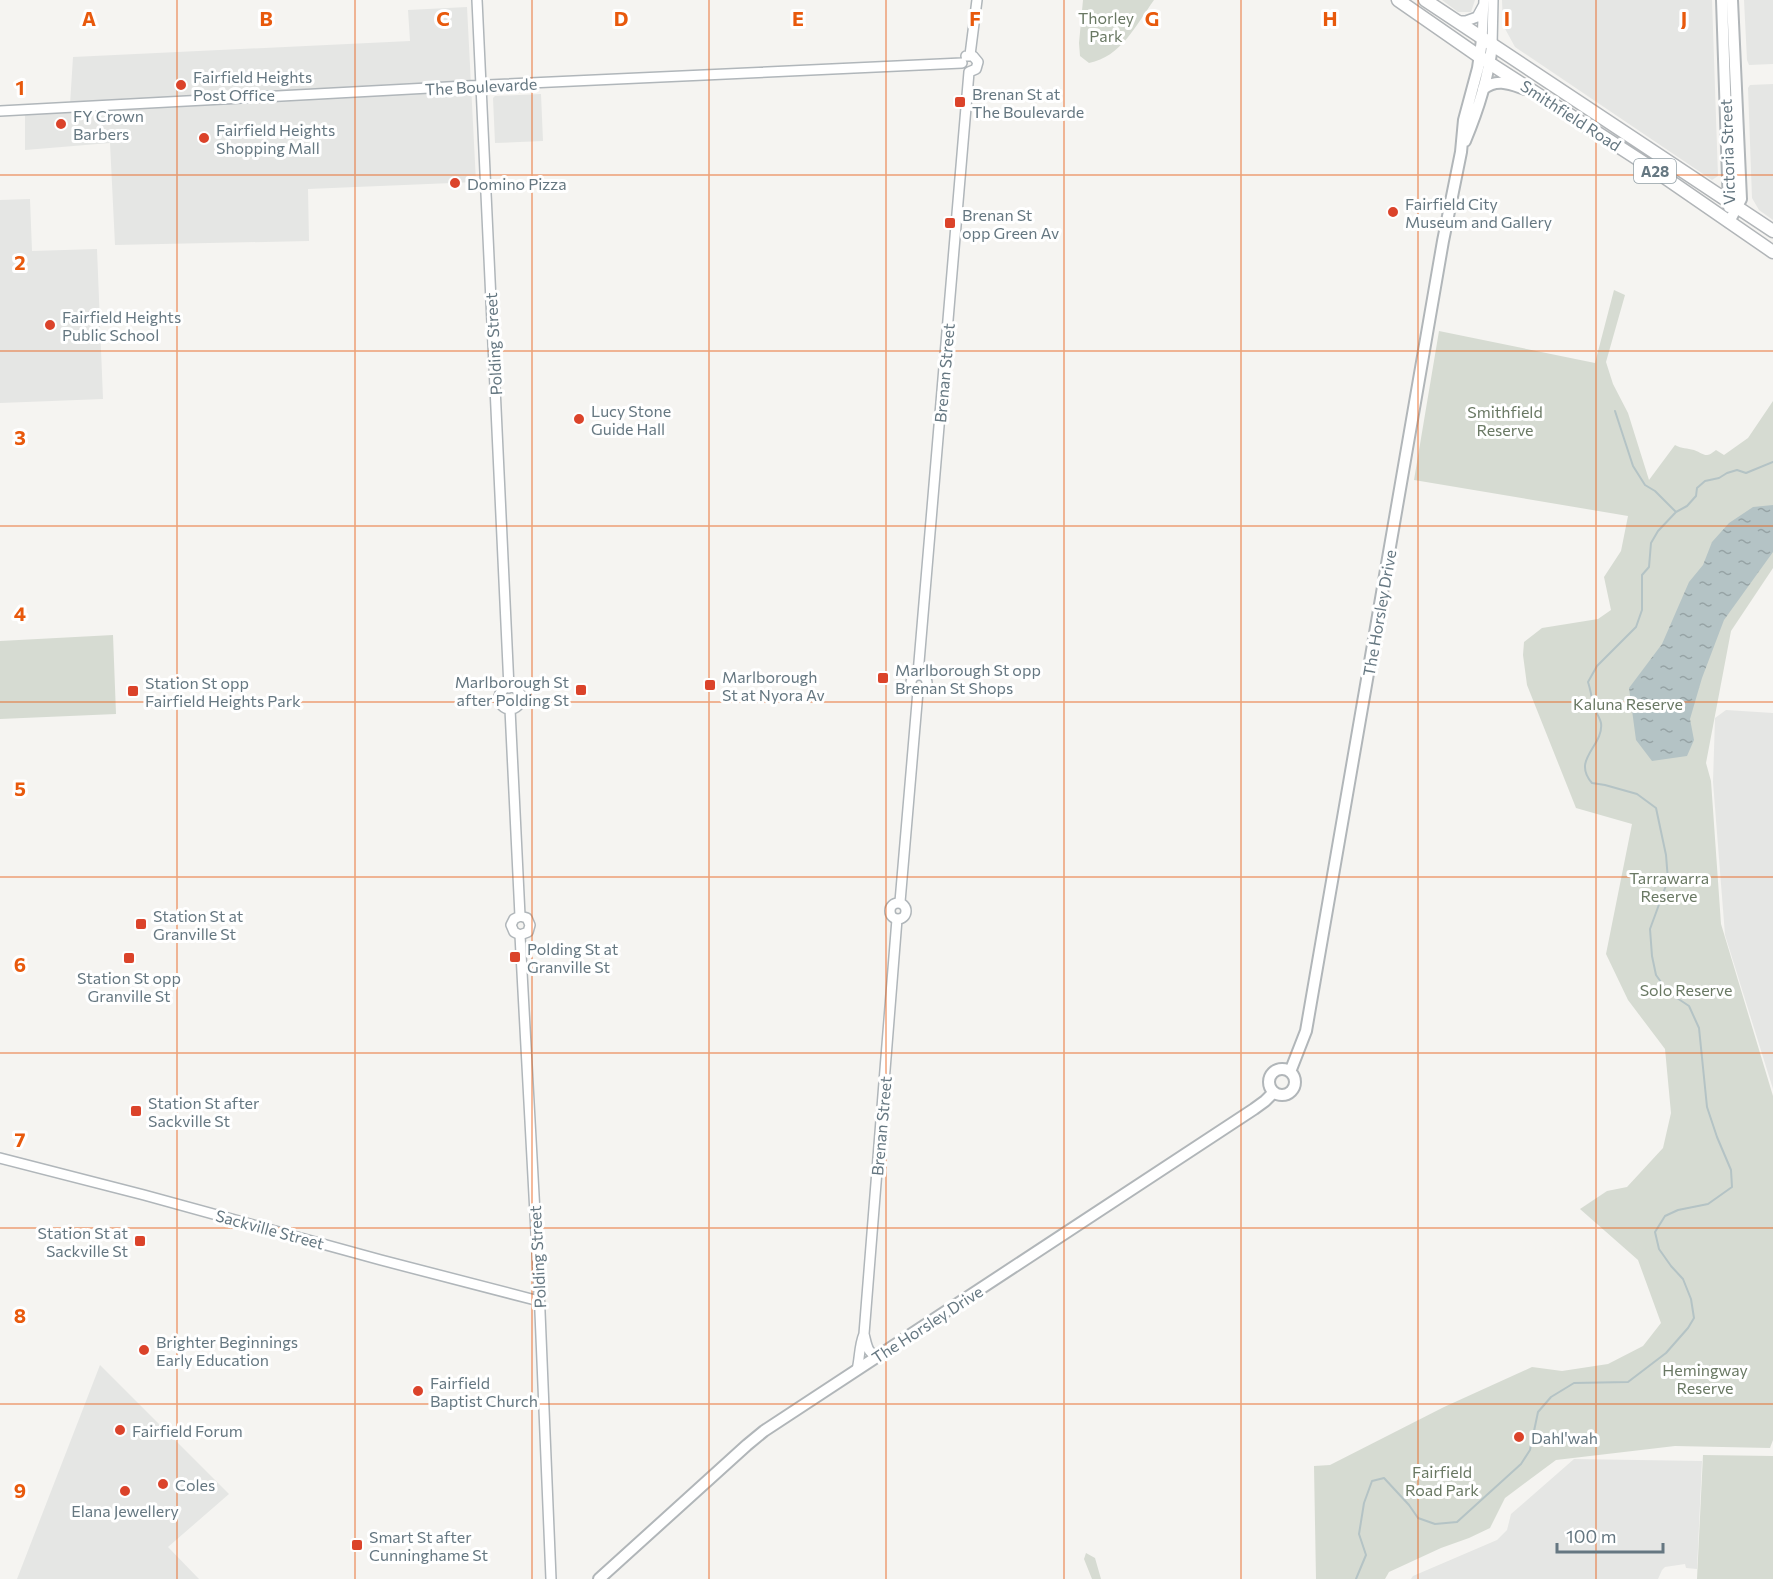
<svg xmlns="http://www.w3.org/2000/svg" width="1773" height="1579" viewBox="0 0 1773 1579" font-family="Commissioner,sans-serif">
	<defs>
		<pattern id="water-ripples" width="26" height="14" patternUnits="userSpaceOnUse" patternTransform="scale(1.5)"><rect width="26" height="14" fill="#b4c3c5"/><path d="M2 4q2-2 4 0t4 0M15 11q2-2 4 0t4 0" fill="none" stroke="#96a3a5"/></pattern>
	</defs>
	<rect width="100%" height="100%" fill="#f5f4f1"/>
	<path fill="#e5e6e4" d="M 1442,0 L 1475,0 L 1471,12 L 1458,12 Z
		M 1502,0 L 1712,0 L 1718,176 L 1712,180 L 1515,47 L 1503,25 Z
		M 1744,0 L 1773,0 L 1773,64 L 1749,65 L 1747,60 Z
		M 467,7 L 476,182 L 308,189 L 309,241 L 115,245 L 110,143 L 25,150 L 25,107 L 70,105 L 73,57 L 410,41 L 408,10 Z
		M 1773,84 L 1773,220 L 1759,210 L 1752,198 L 1748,88 L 1750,85 Z
		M 541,94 L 543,141 L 495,143 L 493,98 L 495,96 Z
		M 30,199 L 32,251 L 97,249 L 103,399 L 0,403 L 0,200 Z
		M 1726,710 L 1773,713 L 1773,1089 L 1725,935 L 1713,782 L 1715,718 Z
		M 100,1365 L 229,1494 L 168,1547 L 199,1579 L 17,1579 Z
		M 1574,1459 L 1702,1461 L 1697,1569 L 1686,1568 L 1685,1564 L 1665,1567 L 1662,1570 L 1658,1579 L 1411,1579 L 1413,1576 L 1497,1540 L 1507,1530 L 1511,1514 Z"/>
	<path fill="#d6dbd2" d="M 1083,0 L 1154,0 C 1136,25 1121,57 1089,63 L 1080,56 L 1079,43 Z
		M 1614,290 L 1625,295 L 1606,362 L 1613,384 L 1628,413 L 1649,480 L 1675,445 C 1682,449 1687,448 1694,450 C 1705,454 1705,459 1716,450 L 1724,455 L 1748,438 L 1773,401 L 1773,568 L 1731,631 L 1706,763 L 1711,781 L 1721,924 L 1773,1096 L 1773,1440 L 1770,1448 L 1675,1446 L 1556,1460 L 1505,1498 L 1490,1528 L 1469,1538 L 1441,1548 L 1389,1572 L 1385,1579 L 1316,1579 L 1314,1466 L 1330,1465 L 1444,1407 L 1532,1367 L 1562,1371 L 1608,1364 L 1643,1346 L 1661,1323 L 1638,1260 L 1580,1209 L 1607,1191 L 1627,1187 L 1663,1148 L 1671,1113 L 1665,1049 L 1628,1000 L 1606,954 L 1632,824 L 1576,808 L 1527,685 L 1523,655 L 1524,642 L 1542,628 L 1598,619 L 1611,610 L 1604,577 L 1621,551 L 1628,516 L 1414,480 L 1439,331 L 1595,363 Z
		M 113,635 L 116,714 L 0,719 L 0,641 Z
		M 1703,1455 L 1773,1456 L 1773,1579 L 1697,1579 Z
		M 1086,1553 L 1095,1558 L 1101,1579 L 1092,1579 L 1084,1559 Z"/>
	<path fill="url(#water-ripples)" d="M 1773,505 L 1773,552 L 1724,620 L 1702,678 L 1690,719 L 1694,740 L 1687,756 L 1652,761 L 1636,740 L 1629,688 L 1662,644 L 1689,582 L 1703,565 L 1712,542 L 1729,523 L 1753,507 Z"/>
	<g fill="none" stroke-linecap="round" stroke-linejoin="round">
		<path stroke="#b4c3c5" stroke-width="2" d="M 1615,411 L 1633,466 L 1645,485 L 1655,491 L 1676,512
			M 1356,1579 L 1366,1555 L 1359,1534 L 1364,1503 L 1372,1481 L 1384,1478 L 1409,1505 L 1418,1518 L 1435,1524 L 1457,1522 L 1521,1464 L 1530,1450 L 1538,1412 L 1551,1397 L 1574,1383 L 1628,1382 L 1666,1353 L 1688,1328 L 1694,1318 L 1691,1299 L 1683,1279 L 1671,1266 L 1659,1249 L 1655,1232 L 1665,1216 L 1678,1210 L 1708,1204 L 1732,1187 L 1731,1170 L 1717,1137 L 1707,1107 L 1699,1028 L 1689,1006 L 1668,992 L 1656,975 L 1652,956 L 1650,929 L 1668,880 L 1666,855 L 1656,808 L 1637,794 L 1605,785 L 1592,783 C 1571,759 1604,746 1601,723 C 1600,718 1597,714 1595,710 C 1592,701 1591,691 1588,682 L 1597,666 L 1636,627 L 1642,610 L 1642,575 L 1649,567 L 1651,543 L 1658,531 L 1676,512 L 1687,506 L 1696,496 L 1697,488 L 1705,481 L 1719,478 L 1727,473 L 1737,470 L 1746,473 L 1773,462"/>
		<g stroke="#b0b6ba" stroke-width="12">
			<path id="secondary" d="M 477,0 L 509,688
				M 1456,21 L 1466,21 L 1477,17 L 1483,6
				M 1482,40 L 1484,0
				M 1492,46 L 1493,0
				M 970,55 L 977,0
				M 966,56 L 973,56 L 978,62 L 976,69 L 969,72
				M 0,111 L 466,86 L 962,63
				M 918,674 L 969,72
				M911 683a8 8 0 1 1 16 0a8 8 0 1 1-16 0Z
				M499 698a11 11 0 1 1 22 0a11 11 0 1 1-22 0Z
				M 510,709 L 520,916
				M 900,902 L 918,691
				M890 911a8 8 0 1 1 16 0a8 8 0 1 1-16 0Z
				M 520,916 L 527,918 L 530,925 L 528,932 L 520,935
				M 520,916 L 514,919 L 511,925 L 514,932 L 520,935
				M 520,935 L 539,1288 L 551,1579
				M 0,1158 L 144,1195 L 381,1260 L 539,1301
				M 881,1355 C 867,1356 867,1345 864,1334 L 897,919
				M 857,1370 C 860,1358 859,1346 864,1334"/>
		</g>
		<g stroke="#b1b6b9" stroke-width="14">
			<path id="primary" d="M 1722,0 L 1729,207
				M 1483,89 C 1497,78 1510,84 1525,89
				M 1465,141 C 1478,110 1488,79 1492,46
				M 1729,222 L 1741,199 L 1732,0
				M1269 1082a13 13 0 1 1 26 0a13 13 0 1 1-26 0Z
				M 1290,1072 L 1306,1031 L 1443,241 L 1461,152 L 1464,120 L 1478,68 L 1482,40
				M 599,1579 L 747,1445 L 764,1431 L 1254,1109 L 1265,1101 L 1274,1092"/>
		</g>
		<g stroke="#b1b5b8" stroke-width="15">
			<path id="highway" d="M 1398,0 L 1480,57 L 1644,163 L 1773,252
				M 1425,0 L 1773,231"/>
		</g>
		<use href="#secondary" stroke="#fff" stroke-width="9"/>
		<use href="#primary" stroke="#fff" stroke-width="10"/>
		<use href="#highway" stroke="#fff" stroke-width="12"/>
	</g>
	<path fill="none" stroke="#e8590c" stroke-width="1.5" stroke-opacity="0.55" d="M 177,0 L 177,1579M 355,0 L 355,1579M 532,0 L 532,1579M 709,0 L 709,1579M 886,0 L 886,1579M 1064,0 L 1064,1579M 1241,0 L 1241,1579M 1418,0 L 1418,1579M 1596,0 L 1596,1579M 0,175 L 1773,175M 0,351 L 1773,351M 0,526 L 1773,526M 0,702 L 1773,702M 0,877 L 1773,877M 0,1053 L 1773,1053M 0,1228 L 1773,1228M 0,1404 L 1773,1404"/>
	<g fill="#db432a" stroke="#fff" stroke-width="2">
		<circle cx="181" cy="85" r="6"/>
		<rect x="954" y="96" width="12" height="12" rx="3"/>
		<circle cx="61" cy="124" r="6"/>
		<circle cx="204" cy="138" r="6"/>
		<circle cx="455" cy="183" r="6"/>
		<circle cx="1393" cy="212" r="6"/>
		<rect x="944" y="217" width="12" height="12" rx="3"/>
		<circle cx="50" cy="325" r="6"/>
		<circle cx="579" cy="419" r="6"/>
		<rect x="877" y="672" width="12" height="12" rx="3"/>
		<rect x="704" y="679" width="12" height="12" rx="3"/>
		<rect x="575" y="684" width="12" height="12" rx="3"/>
		<rect x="127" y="685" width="12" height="12" rx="3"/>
		<rect x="135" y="918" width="12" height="12" rx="3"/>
		<rect x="509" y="951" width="12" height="12" rx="3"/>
		<rect x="123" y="952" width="12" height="12" rx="3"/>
		<rect x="130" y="1105" width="12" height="12" rx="3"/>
		<rect x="134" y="1235" width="12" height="12" rx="3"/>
		<circle cx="144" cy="1350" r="6"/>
		<circle cx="418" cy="1391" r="6"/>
		<circle cx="120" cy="1430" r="6"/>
		<circle cx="1519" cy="1437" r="6"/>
		<circle cx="163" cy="1484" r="6"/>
		<circle cx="125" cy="1491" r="6"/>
		<rect x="351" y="1539" width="12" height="12" rx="3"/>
	</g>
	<g text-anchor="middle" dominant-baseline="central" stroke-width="6" stroke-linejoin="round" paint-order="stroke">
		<rect fill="#fff" stroke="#93a0a7" stroke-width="1.5" x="1634" y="159" width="42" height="24" rx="4.5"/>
		<g font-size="15" font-weight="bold" fill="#657781">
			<text x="1655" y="171">A28</text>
		</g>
		<g font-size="16" fill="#697863" stroke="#fff">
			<text x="1106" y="17">Thorley<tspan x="1106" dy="18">Park</tspan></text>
			<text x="1505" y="411">Smithfield<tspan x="1505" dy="18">Reserve</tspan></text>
			<text x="1628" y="703">Kaluna Reserve</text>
			<text x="1669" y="877">Tarrawarra<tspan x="1669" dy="18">Reserve</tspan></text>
			<text x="1686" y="989">Solo Reserve</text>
			<text x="1705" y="1369">Hemingway<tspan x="1705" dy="18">Reserve</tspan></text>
			<text x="1442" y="1471">Fairfield<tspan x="1442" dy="18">Road Park</tspan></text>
		</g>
		<g font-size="16" fill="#657781" stroke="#fff" text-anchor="start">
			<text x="193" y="76">Fairfield Heights<tspan x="193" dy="18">Post Office</tspan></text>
			<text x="972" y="93">Brenan St at<tspan x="972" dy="18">The Boulevarde</tspan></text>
			<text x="73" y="115">FY Crown<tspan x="73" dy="18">Barbers</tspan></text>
			<text x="216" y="129">Fairfield Heights<tspan x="216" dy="18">Shopping Mall</tspan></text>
			<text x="467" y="183">Domino Pizza</text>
			<text x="1405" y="203">Fairfield City<tspan x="1405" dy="18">Museum and Gallery</tspan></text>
			<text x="962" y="214">Brenan St<tspan x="962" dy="18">opp Green Av</tspan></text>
			<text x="62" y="316">Fairfield Heights<tspan x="62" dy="18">Public School</tspan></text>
			<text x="591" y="410">Lucy Stone<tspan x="591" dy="18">Guide Hall</tspan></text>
			<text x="895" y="669">Marlborough St opp<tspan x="895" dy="18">Brenan St Shops</tspan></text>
			<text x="722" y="676">Marlborough<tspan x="722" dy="18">St at Nyora Av</tspan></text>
			<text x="569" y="681" text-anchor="end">Marlborough St<tspan x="569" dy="18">after Polding St</tspan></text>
			<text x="145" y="682">Station St opp<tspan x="145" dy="18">Fairfield Heights Park</tspan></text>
			<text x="153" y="915">Station St at<tspan x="153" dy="18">Granville St</tspan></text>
			<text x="527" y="948">Polding St at<tspan x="527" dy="18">Granville St</tspan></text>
			<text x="129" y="977" text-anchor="middle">Station St opp<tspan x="129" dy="18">Granville St</tspan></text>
			<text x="148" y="1102">Station St after<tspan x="148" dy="18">Sackville St</tspan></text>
			<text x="128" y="1232" text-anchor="end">Station St at<tspan x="128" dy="18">Sackville St</tspan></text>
			<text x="156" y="1341">Brighter Beginnings<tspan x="156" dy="18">Early Education</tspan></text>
			<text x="430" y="1382">Fairfield<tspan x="430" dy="18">Baptist Church</tspan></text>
			<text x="132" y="1430">Fairfield Forum</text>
			<text x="1531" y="1437">Dahl'wah</text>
			<text x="175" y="1484">Coles</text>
			<text x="125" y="1510" text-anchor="middle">Elana Jewellery</text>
			<text x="369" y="1536">Smart St after<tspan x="369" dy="18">Cunninghame St</tspan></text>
		</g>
		<g font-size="16" fill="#657781" stroke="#fff">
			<text transform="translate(481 86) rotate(-3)">The Boulevarde</text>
			<text transform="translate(1571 115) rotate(33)">Smithfield Road</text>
			<text transform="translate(1727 152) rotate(-92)">Victoria Street</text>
			<text transform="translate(493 344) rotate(-93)">Polding Street</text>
			<text transform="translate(944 373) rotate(-85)">Brenan Street</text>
			<text transform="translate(1379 613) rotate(-80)">The Horsley Drive</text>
			<text transform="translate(881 1126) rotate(-85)">Brenan Street</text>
			<text transform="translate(270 1229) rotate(15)">Sackville Street</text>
			<text transform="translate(537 1257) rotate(-93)">Polding Street</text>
			<text transform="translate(927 1324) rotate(-33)">The Horsley Drive</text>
		</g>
	</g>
	<g font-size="20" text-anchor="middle" font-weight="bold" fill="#e8590c" stroke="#fff" stroke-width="6" stroke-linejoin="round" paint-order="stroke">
		<text x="89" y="26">A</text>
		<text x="266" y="26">B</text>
		<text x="443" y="26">C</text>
		<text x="621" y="26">D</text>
		<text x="798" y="26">E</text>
		<text x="975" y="26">F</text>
		<text x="1152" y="26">G</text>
		<text x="1330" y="26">H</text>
		<text x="1507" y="26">I</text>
		<text x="1684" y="26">J</text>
		<text x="20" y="95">1</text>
		<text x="20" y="270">2</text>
		<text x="20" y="445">3</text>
		<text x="20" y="621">4</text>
		<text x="20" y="796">5</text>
		<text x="20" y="972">6</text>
		<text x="20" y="1147">7</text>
		<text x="20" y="1323">8</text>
		<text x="20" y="1498">9</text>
	</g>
	<path d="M1557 1543v9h106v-9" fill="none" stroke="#657781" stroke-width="3"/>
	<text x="1566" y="1543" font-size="18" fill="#657781" stroke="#ffffff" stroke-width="4.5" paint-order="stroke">100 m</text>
</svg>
